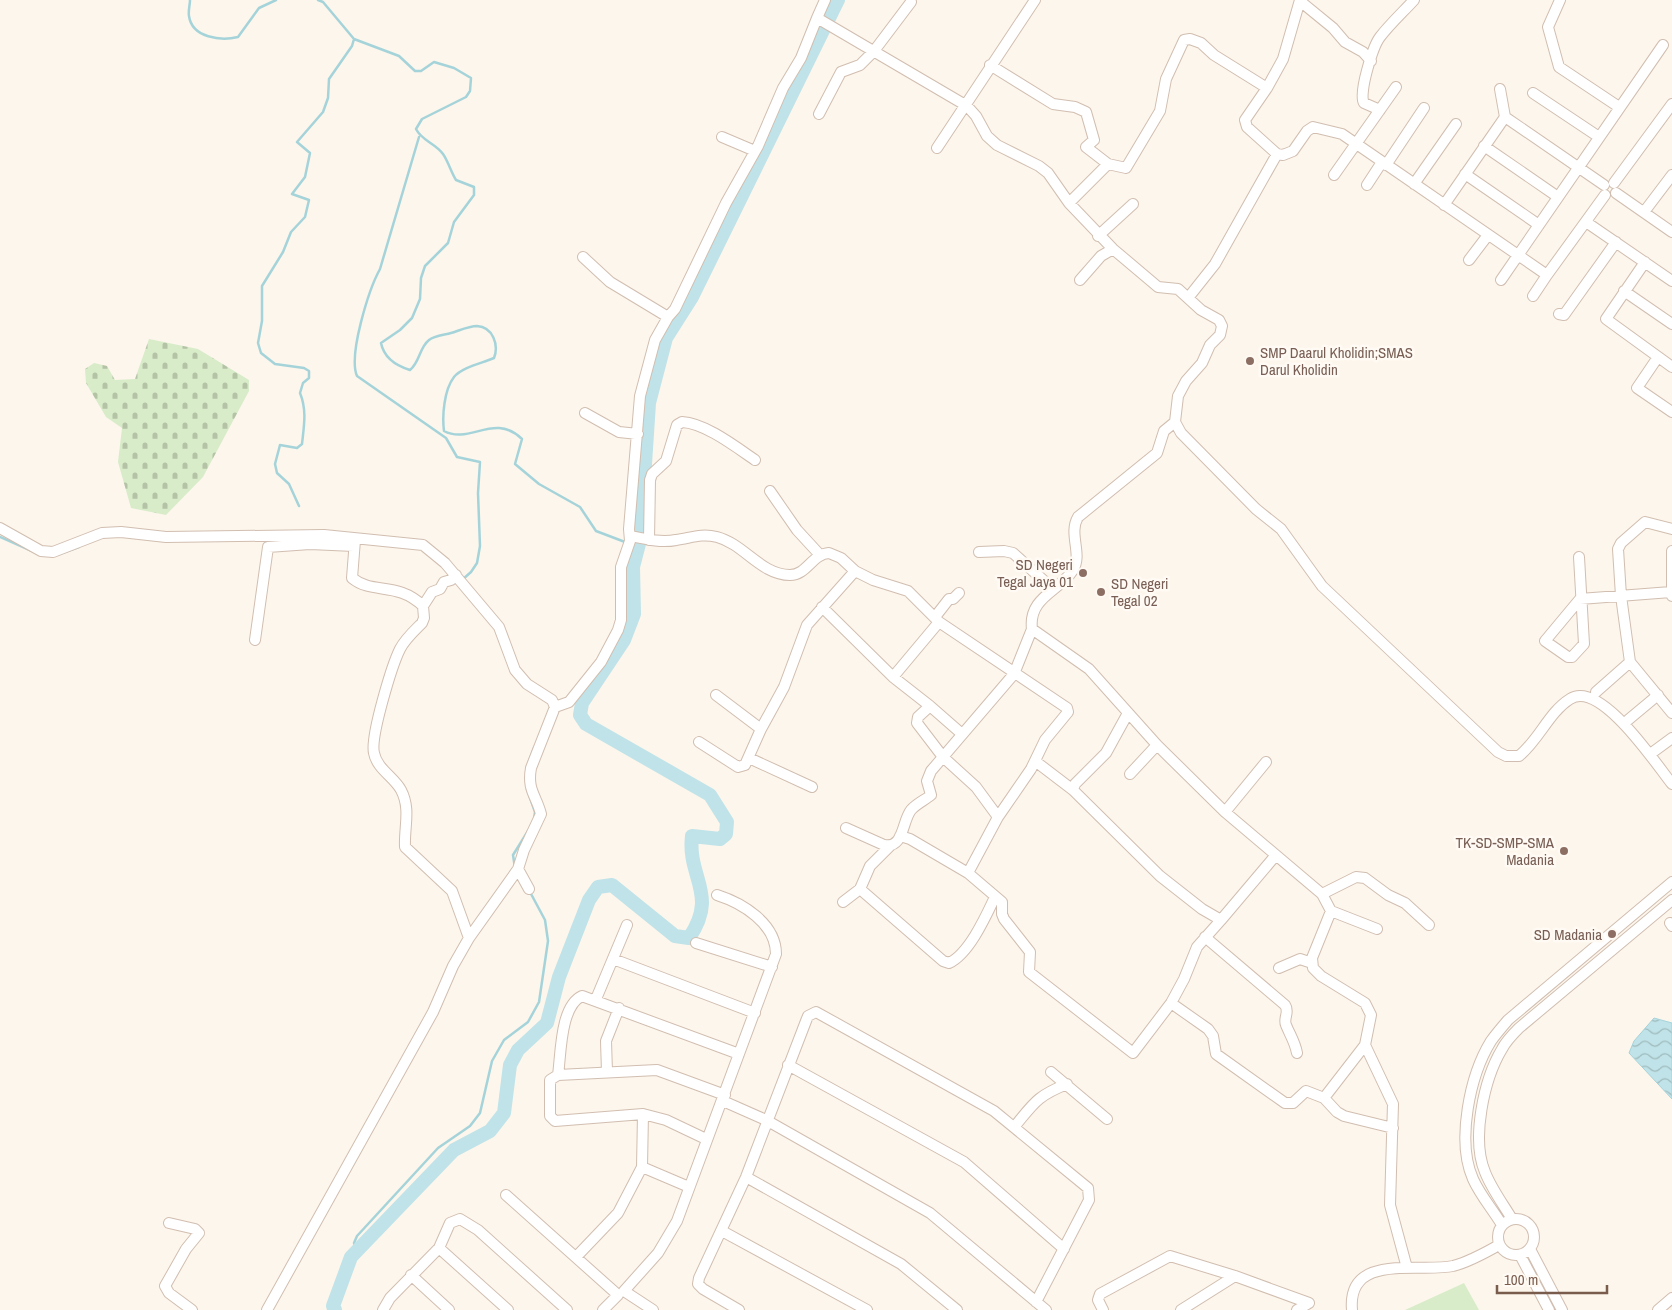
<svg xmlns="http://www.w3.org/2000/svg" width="1672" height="1310" viewBox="0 0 1672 1310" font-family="'Archivo Narrow',sans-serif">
	<defs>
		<pattern id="cemetery-stones" width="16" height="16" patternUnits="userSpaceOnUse" patternTransform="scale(1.25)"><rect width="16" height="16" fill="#d8ecc9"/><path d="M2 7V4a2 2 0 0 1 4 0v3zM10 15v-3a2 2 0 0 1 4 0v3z" fill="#b4c2a5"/></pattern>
		<pattern id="water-waves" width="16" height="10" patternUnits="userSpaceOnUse" patternTransform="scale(1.25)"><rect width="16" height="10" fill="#bfe3e8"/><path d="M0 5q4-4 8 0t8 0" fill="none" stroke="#a0bbbe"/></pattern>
	</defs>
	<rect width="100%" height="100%" fill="#fdf6ec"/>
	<path fill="url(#cemetery-stones)" d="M 149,339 L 198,349 L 249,380 L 249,391 L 203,477 L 166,515 L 131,508 L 118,462 L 122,428 L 106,417 L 86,383 L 85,369 L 94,363 L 107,366 L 115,380 L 135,379 Z"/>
	<path fill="#d8ecc9" d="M 1464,1283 L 1479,1310 L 1405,1310 Z"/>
	<path fill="url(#water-waves)" stroke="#a5d3da" d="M 1654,1018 L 1672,1023 L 1672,1099 L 1629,1053 L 1634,1041 Z"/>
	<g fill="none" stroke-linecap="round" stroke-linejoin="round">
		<path stroke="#a5d3da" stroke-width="2.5" d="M 190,0 C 190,5 188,11 189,16 C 192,38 221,41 238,37 L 259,8 L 276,0
			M 318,0 L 323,2 L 354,39 L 399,56 L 415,71 L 421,71 L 434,62 L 454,68 L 471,78 L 470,91 L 466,97 L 422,119 L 416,129 C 422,141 435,143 443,154 C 448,161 451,172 456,180 L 474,187 L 474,195 L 454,222 L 448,243 L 425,266 L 421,278 L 420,299 L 412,318 L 400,330 L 381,343 C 384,358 397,366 410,370 C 420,362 419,348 429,340 C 434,336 444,335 451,333 C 458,331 469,326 477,326 C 493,327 499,345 494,358 C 483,363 462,367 454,377 C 444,390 442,416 444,431 C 470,445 494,412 522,439 L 515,464 L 539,484 L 580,507 L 596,531 L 625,542
			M 419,137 L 380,269 C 369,289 348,355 357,376 L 446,438 L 457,457 L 480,462 L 478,493 L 480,546 L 477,563 L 471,572 L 462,580
			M 299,506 L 289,484 L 277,473 L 275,464 L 280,445 L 297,448 L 302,444 C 304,426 307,410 300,393 L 303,383 L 309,378 L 309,371 L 304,368 L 275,364 L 261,353 L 258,343 L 262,321 L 262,286 L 283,252 L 291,232 L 305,217 L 309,200 L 292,194 L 305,177 L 310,153 L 297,142 L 323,112 L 328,98 L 329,79 L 352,46 L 354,39
			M 0,537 L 32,551
			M 59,554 L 79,547
			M 529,761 L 534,748
			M 527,789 L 535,812 L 534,819
			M 515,868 L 513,855 L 528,831
			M 356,1251 L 354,1243 L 357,1236 L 438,1148 L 470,1126 L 480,1113 L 492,1061 L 504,1040 L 528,1022 L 539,1002 L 548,941 L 545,920 L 530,892"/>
		<path stroke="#bfe3e8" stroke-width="14" d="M 335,1310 L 333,1306 L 351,1257 L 454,1150 L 490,1131 L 504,1113 L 510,1065 L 518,1050 L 547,1023 L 559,977 L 589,900 L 598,887 L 612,885 L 675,936 L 689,938 C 719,894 687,878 692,836 L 720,839 L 726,834 L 727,822 L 710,795 L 586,724 L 580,715 L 582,703 L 624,640 L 634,614 L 633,567 L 640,540 L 649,403 L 666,338 L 692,297 L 838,0"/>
		<g stroke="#d1beb0" stroke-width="12">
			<path id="minor" d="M 1300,0 L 1283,59 L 1267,88 L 1245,120 L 1247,127 L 1277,154 L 1283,155 L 1293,151 L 1307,131 L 1313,127 L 1342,134 L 1547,275 L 1605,195
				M 1560,0 L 1548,27 L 1559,67 L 1619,107
				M 1300,1 L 1333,28 L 1345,42 L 1363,52 L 1371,61
				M 817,18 L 825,0
				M 990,65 L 1053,104 L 1075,107 L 1086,112 L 1094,140 L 1086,147 L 1108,164 L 1126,168 L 1160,111 L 1166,79 L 1184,40 L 1190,39 L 1201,43 L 1214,55 L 1267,88
				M 1500,89 L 1505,117
				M 1533,93 L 1599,137
				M 1380,110 L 1364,103 C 1358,94 1373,46 1380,37 C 1390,24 1403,12 1414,0
				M 819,114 L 841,72 L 860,65 L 874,51 L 911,2
				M 722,137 L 755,151
				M 1484,146 L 1558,197
				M 937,148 L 1035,0
				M 1386,165 L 1424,108
				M 1465,174 L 1539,225
				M 1334,175 L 1396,87
				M 1614,183 L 1672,104
				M 1414,184 L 1456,124
				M 1367,185 L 1382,162
				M 1616,193 L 1672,232
				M 1069,203 L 1108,164
				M 1444,205 L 1505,117 L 1604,185
				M 1644,212 L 1672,175
				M 1586,222 L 1672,281
				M 1098,236 L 1133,204
				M 583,257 L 610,282 L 668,317
				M 1469,260 L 1488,235
				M 1645,262 L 1606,319 L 1672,367
				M 1080,280 L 1101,256 L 1113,249
				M 1501,280 L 1663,45
				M 1624,291 L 1672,324
				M 1533,296 L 1547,275
				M 1188,298 L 1215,264 L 1277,154
				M 1559,314 L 1564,315 L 1616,242
				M 1658,357 L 1637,388 L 1672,412
				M 585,413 L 619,432 L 638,434
				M 1175,422 L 1164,431 L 1157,453 L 1078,517 C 1068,534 1083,554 1073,570 C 1060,591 1028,597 1032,629 L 1089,669 L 1157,745 L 1225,812 L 1322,894 L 1331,911 L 1312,958 L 1313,968 L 1321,976 L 1365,1003 L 1371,1015 L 1365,1045 L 1393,1104 L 1390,1205 L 1407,1268
				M 770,491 L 797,530 L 820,555
				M 0,528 L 41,551 L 53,552 L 102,533 L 121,532 L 166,537 L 324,535 L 423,545 L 445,563 L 499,627 L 515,670 L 527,684 L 552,700 L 555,707
				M 1672,529 L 1645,522 L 1621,543 L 1618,549 L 1621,596 L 1630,662 L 1672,713
				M 630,536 C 645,539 661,543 676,540 C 691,538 701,533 717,537 C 744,544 761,575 790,575 C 807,575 812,554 829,553 L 841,558 L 855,571
				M 355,540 L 352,578 C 373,595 397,581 423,606 L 432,592 L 440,589 L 444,582 L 451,580 L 456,575
				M 649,540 L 650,480 L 652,474 L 666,461 L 677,425 L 682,422 C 705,423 736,447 755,460
				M 1672,551 L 1672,596
				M 979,552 L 1004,551 L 1013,553 L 1052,588
				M 1579,557 L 1584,644 L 1572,657 L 1568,657 L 1545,641 L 1580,599 L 1671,592
				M 423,606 L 424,618 L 422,623 C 414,631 405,639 400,649 C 392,665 370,737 374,753 C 377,769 394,777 401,790 C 411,809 404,827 405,847 L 452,891 L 469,938
				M 822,607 L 893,677 L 930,706 L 918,717 L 917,723 L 943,757 L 976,787 L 998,817
				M 935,617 L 949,599 L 953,599 L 959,593
				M 255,640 L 268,547 L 310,544 L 354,546
				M 893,677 L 939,622
				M 1596,692 L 1630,662
				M 716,695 L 761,729
				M 930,706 L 962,734
				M 1128,713 L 1106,753 L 1075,784 L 1073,790 L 1160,876 L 1202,909 L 1221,920 L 1276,855
				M 1628,720 L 1658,695
				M 699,742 L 738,767 L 745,765 L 761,729 L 784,687 L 807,625 L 855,571 L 873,580 L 908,591 L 939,622 L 1067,708 L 1068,712 L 1045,740 L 1031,769 L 998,817 L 968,873 L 910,839 L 900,836
				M 1653,752 L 1672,738
				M 749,758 L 812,787
				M 1035,761 L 1073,790
				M 1130,774 L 1157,745
				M 1225,812 L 1266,762
				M 846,828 L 884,845 C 904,849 902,821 911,810 C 916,804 925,800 931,795 L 927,781 L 931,771 L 1014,674 L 1032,629
				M 518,869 L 529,889
				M 968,873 L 1002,902 L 1002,914 L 1004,919 L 1030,952 L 1029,972 L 1133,1053 L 1171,1003 L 1184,979 L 1197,947 L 1221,920
				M 860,889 L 943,961 L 949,963 C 969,954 986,916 995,897
				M 1322,894 L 1356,877 L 1365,878 L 1388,895 L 1405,903 L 1429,925
				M 843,902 L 860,889 L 870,866 L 890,846
				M 1331,911 L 1377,929
				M 1670,923 L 1672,926
				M 1205,937 L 1285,1005 C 1290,1012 1283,1018 1286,1025 C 1290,1035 1295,1042 1297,1053
				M 696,943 L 772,967
				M 613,959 L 755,1013
				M 1279,968 L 1300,959 L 1312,963
				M 596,999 L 627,925
				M 1171,1003 L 1208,1029 L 1213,1036 L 1216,1054 L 1285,1103 L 1293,1103 L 1306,1091 L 1324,1098
				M 1365,1045 L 1324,1098 L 1337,1112 L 1344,1116 L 1393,1128
				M 788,1065 L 964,1162 L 1064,1249
				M 607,1072 L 606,1041 L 619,1008
				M 1051,1072 L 1107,1119
				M 558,1075 C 561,1055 560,1006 582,996 L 739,1054
				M 723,1101 L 766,1120 L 930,1213 L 1046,1310
				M 643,1114 L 555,1121 L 550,1116 L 550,1080 L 558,1075 L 657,1070 L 725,1095
				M 1015,1126 C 1034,1103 1037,1096 1067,1084
				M 746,1177 L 901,1264 L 957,1310
				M 689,1187 L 642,1167 L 643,1114 L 666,1120 L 706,1139
				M 506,1195 L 618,1295 L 603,1310
				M1498 1237a18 18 0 1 1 36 0a18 18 0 1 1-36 0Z
				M 1512,1219 C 1503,1204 1491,1188 1485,1172 C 1471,1139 1484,1079 1502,1049 C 1506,1041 1513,1034 1519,1028 L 1672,900
				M 169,1223 L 195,1229 L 199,1233 L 186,1249 L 165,1286 L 169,1293 L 192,1310
				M 1502,1225 C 1493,1210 1480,1195 1473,1179 C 1456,1141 1470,1075 1491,1041 C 1496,1034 1502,1027 1508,1020 L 1672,882
				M 722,1231 L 867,1310
				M 439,1248 L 508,1310
				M 1530,1249 L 1562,1310
				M 1520,1255 L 1549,1310
				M 576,1257 L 618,1213 L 642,1167
				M 411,1275 L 449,1310
				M 267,1310 L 433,1012 L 453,966 L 469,938 L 518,869 L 524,850 L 541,814 C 536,795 527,790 531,768 L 555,707 L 569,702 L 601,662 L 618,630 L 621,620 L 621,567 L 630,541 L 629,529 L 640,396 L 655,340 L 668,317 L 675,309 L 726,203 L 758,146 L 783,88 L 801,58 L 817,18 L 967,106 L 976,116 L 987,136 L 997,145 L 1039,166 L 1048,173 L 1069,203 L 1113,249 L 1158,287 L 1178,289 L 1201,310 L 1219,320 L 1222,326 L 1220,335 L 1210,345 L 1202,363 L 1186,381 L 1178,396 L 1175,422 L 1181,433 L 1256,509 L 1281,529 L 1322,586 L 1498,752 L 1506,756 L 1519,756 C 1539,740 1549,712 1570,699 C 1600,679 1656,764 1672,784
				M 383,1310 L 390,1298 L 439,1248 L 450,1223 L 460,1219 L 478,1230 L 567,1310
				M 653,1310 L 624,1291 L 658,1253 L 677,1221 L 776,954 C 776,923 742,903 717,895
				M 739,1310 L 703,1289 L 698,1284 L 699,1278 L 746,1177 L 806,1021 L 808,1016 L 816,1012 L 994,1111 L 1088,1188 L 1089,1200 L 1036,1302
				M 1103,1310 L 1098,1300 L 1100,1294 L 1170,1256 L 1235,1276 L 1309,1303
				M 1181,1310 L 1235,1276
				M 1297,1310 L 1309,1303
				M 1352,1310 C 1347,1252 1420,1273 1453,1266 C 1469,1262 1485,1253 1499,1245
				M 1658,1310 L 1672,1298"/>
		</g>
		<use href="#minor" stroke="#fff" stroke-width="10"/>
	</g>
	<g fill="#8d6e63" stroke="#fffaf3" stroke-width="2">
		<circle cx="1250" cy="361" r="5"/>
		<circle cx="1083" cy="573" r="5"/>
		<circle cx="1101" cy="592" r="5"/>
		<circle cx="1564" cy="851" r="5"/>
		<circle cx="1612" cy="934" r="5"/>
	</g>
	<g text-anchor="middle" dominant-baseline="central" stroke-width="5" stroke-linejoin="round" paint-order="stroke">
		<g font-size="15" fill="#785e54" stroke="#fffaf3" text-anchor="end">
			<text x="1260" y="352" text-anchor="start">SMP Daarul Kholidin;SMAS<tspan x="1260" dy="17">Darul Kholidin</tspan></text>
			<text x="1073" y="564">SD Negeri<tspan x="1073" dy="17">Tegal Jaya 01</tspan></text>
			<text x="1111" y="583" text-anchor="start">SD Negeri<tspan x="1111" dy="17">Tegal 02</tspan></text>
			<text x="1554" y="842">TK-SD-SMP-SMA<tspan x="1554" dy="17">Madania</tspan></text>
			<text x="1602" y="934">SD Madania</text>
		</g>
	</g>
	<path d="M1497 1285v8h110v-8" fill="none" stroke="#7a5c4d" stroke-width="2.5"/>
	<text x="1504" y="1285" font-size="15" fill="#7a5c4d" stroke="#fffaf3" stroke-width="4" paint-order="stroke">100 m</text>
</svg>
